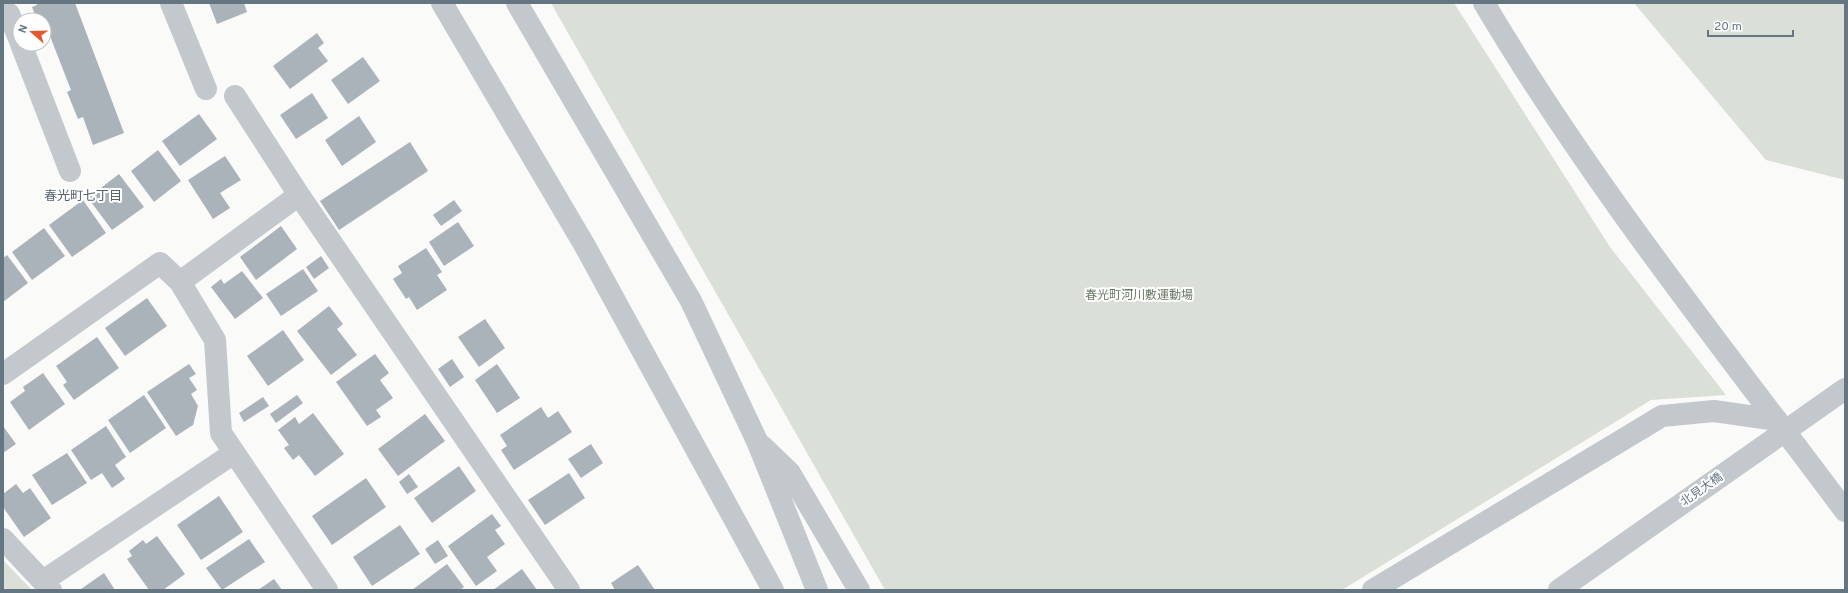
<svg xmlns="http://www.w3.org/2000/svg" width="1848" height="593" viewBox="0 0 1848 593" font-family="Overpass,'Noto Sans JP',sans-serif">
	<rect width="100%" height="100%" fill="#fafaf8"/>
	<path fill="#dadfd7" d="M 551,3 L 1454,3 L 1610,247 L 1726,395 L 1651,400 L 1342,590 L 885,590 Z
		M 1634,3 L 1845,3 L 1845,180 L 1766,160 Z
		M 3,560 L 32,590 L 3,590 Z"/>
	<path fill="#aab3b9" d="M 36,3 L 75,3 L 124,133 L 93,145 L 83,117 L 78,119 L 67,92 L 71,90 L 48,31 L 44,33 L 44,20 L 37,20 L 32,7 L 37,5 Z
		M 209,3 L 244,3 L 247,12 L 217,24 Z
		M 317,33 L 324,43 L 318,48 L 328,61 L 290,89 L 273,66 Z
		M 363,57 L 380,81 L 348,104 L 331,80 Z
		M 312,93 L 328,118 L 296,139 L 280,115 Z
		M 199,114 L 217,139 L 180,166 L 162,141 Z
		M 359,116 L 376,142 L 342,166 L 325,140 Z
		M 410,142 L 428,171 L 339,230 L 320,201 Z
		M 158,150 L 181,181 L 154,202 L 131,171 Z
		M 225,156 L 241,180 L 220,193 L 230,208 L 213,219 L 188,180 Z
		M 119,174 L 144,207 L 112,230 L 88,198 Z
		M 83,200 L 106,233 L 72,257 L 49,225 Z
		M 454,200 L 462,211 L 441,226 L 433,215 Z
		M 458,222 L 474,246 L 444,266 L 429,242 Z
		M 281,226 L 297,249 L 256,280 L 240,257 Z
		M 44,228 L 65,256 L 32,280 L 12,252 Z
		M 426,248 L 442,272 L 437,275 L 447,290 L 417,310 L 409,297 L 406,299 L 393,279 L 402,273 L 398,266 Z
		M 7,255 L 28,283 L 3,302 L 3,258 Z
		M 321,256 L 329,268 L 314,279 L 306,267 Z
		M 303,269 L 318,291 L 281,316 L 266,294 Z
		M 242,271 L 263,298 L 235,319 L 211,287 L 221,279 L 224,284 Z
		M 147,298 L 167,326 L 125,356 L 105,328 Z
		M 329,306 L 343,324 L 337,329 L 357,355 L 331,375 L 297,331 Z
		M 485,319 L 505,348 L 479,367 L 458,337 Z
		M 283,330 L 304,360 L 268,386 L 247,356 Z
		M 97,337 L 119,368 L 74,400 L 63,385 L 67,382 L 56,366 Z
		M 375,354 L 389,373 L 380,380 L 393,398 L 376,410 L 381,417 L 367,426 L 336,382 Z
		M 452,359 L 464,377 L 450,387 L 438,369 Z
		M 189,364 L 196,374 L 189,378 L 197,390 L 191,394 L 198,406 L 193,425 L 176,436 L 147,392 Z
		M 497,364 L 520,398 L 497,413 L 475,380 Z
		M 43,373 L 65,404 L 29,430 L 10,402 L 25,391 L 23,387 Z
		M 144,395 L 166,428 L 130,453 L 108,420 Z
		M 297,395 L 303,403 L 276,423 L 270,414 Z
		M 263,397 L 269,406 L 244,422 L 239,413 Z
		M 541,407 L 548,418 L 558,411 L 572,432 L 514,470 L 501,450 L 507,446 L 500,435 Z
		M 313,413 L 344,454 L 315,476 L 299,455 L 293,460 L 284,448 L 289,445 L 278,430 L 295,417 L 299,424 Z
		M 425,414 L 445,441 L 398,476 L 378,449 Z
		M 3,426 L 16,444 L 3,453 Z
		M 106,426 L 126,457 L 115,465 L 125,479 L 112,488 L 102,473 L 91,480 L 71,450 Z
		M 591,444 L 603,463 L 581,478 L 568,459 Z
		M 67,453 L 87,483 L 52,505 L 32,475 Z
		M 459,466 L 476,491 L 432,523 L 414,498 Z
		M 569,473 L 585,498 L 545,525 L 528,500 Z
		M 409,474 L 418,487 L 407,494 L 399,482 Z
		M 366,478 L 386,507 L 332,545 L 312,516 Z
		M 16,484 L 23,493 L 30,488 L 51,518 L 24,537 L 3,507 L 3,494 Z
		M 219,496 L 243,532 L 201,560 L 177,525 Z
		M 492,514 L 501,526 L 495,530 L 505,544 L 487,557 L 497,571 L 476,586 L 448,546 Z
		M 400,525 L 420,554 L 372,586 L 353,557 Z
		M 157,536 L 185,574 L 163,590 L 149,590 L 127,559 L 132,556 L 129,551 L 143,540 L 146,544 Z
		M 249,539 L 265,562 L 222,590 L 206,568 Z
		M 438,540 L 448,556 L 435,564 L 425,549 Z
		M 447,564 L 464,587 L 460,590 L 412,590 Z
		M 638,565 L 655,590 L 615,590 L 611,583 Z
		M 522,569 L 537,590 L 493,590 Z
		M 104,573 L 115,590 L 82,590 L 81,589 Z
		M 274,579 L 282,590 L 258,590 Z"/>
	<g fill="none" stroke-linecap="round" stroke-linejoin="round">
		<path stroke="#c3c8cc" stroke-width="22" d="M 171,3 L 206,89
			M 442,3 L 585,246 L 773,590
			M 517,3 L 691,301 L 757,441 L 817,590
			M 1484,3 C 1590,182 1721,345 1845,511
			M 3,9 L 9,14 L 20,41
			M 21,44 L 70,171
			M 235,96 L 299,195 L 569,590
			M 180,282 L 299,195
			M 3,374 L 160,263 L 180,282 L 215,340 L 221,433 L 327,590
			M 762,446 L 790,473 L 859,590
			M 3,539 L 51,590
			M 43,581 L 234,453
			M 1373,590 L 1662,416 L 1714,411 L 1777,420"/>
		<path stroke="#c3c8cc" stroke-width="22" d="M 1559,590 L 1845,389"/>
	</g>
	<g text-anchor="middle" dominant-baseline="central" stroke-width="4" stroke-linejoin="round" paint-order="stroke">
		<g font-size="12" fill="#687a64" stroke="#fff">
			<text x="1139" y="296">春光町河川敷運動場</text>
		</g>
		<g font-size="12" fill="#657683" stroke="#fff">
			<text transform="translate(1702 490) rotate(-35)">北見大橋</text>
		</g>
		<g font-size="13" fill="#57646e" stroke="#fff">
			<text x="83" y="197">春光町七丁目</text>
		</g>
	</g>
	<rect width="1848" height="593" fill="none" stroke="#657683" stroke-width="8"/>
	<g transform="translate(32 32) rotate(290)"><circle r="19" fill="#ffffff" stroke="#c1c8cd"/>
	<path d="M0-3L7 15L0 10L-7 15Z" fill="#e4572e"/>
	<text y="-6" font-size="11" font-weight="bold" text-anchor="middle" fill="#657683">N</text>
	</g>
	<path d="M1708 30v6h85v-6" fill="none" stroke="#657683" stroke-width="2"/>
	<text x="1714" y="30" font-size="12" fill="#657683" stroke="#ffffff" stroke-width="3" paint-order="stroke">20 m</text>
</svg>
